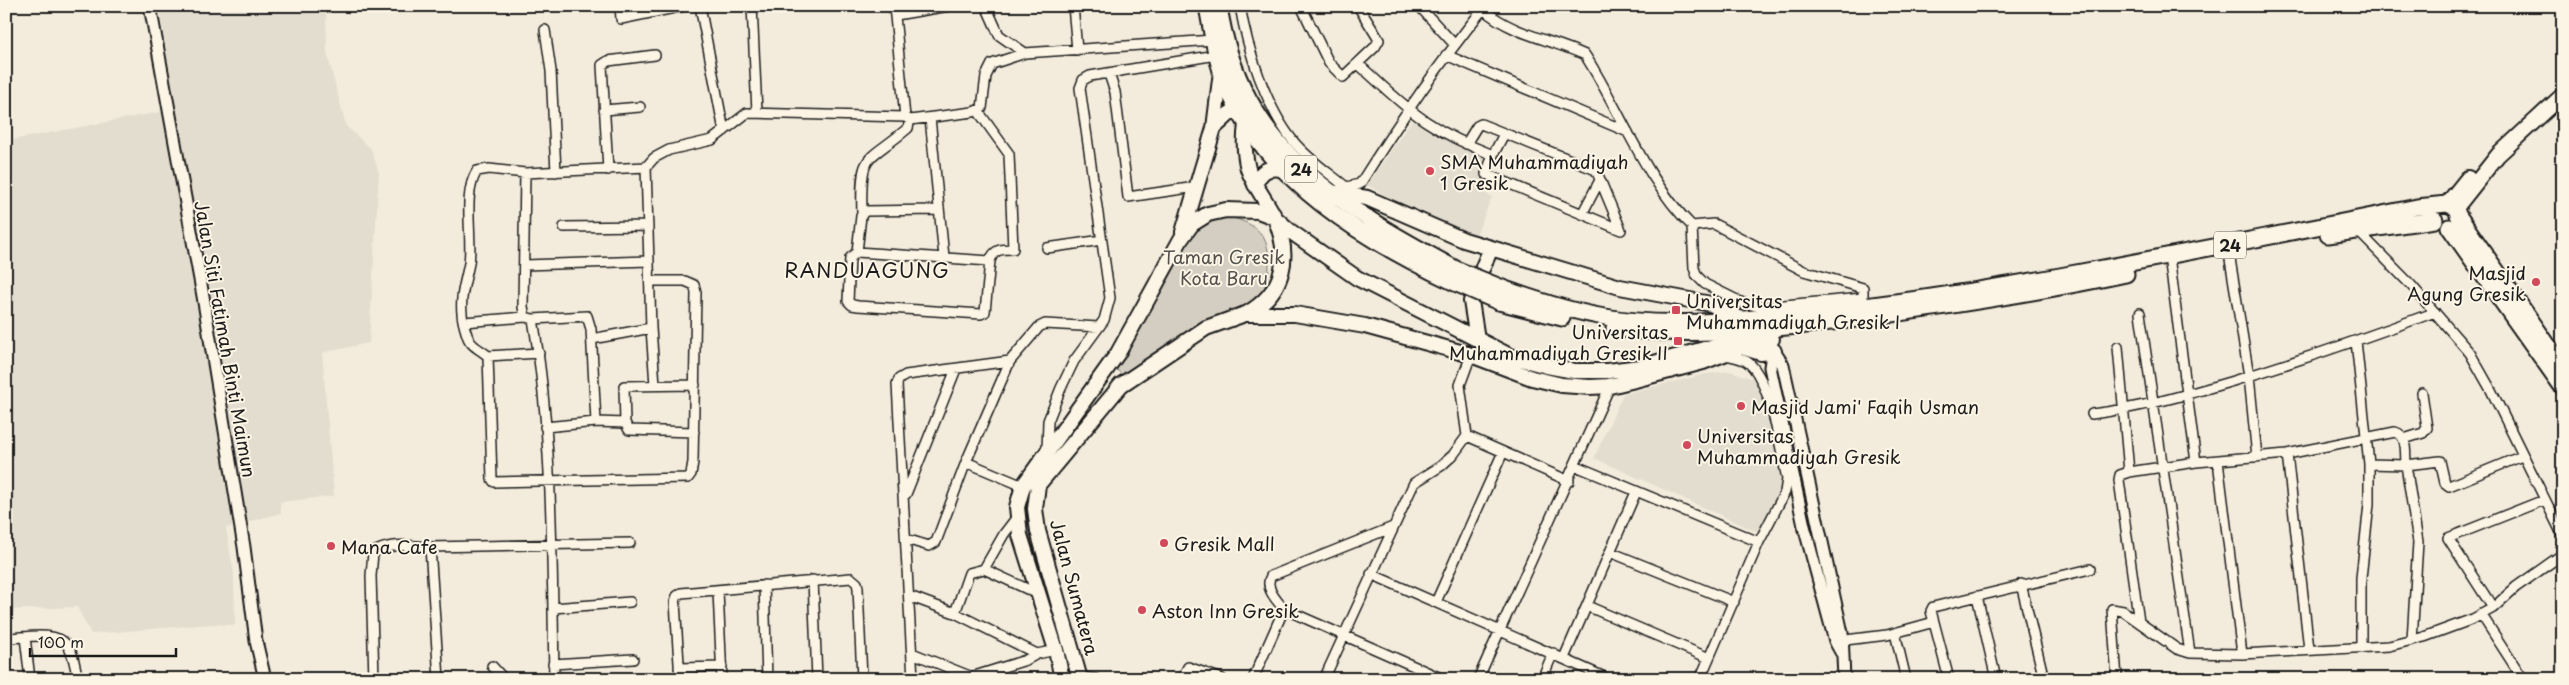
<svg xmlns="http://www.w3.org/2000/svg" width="2569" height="685" viewBox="0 0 2569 685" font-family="'Playpen Sans',sans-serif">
	<rect width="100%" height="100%" fill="#f3ecdd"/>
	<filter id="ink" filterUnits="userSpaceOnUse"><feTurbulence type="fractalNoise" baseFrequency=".02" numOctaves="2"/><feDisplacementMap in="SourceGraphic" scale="10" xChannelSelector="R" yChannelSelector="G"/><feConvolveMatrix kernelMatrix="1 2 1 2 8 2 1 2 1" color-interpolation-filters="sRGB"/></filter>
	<g filter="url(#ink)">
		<path fill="#e3ddcf" d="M 159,6 L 326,6 L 327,53 L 346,126 L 371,149 L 379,173 L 369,343 L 322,353 L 334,496 L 280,502 L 281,513 L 226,528 L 234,574 L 235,625 L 211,624 L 91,634 L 77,607 L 6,610 L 6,141 L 176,109 Z
			M 1412,120 L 1488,157 L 1477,189 L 1492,197 L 1474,240 L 1442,227 L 1367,185 Z
			M 1730,371 L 1754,379 L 1760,385 L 1773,432 L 1782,484 L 1760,533 L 1594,458 L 1623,394 L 1706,374 Z"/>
		<path fill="#d3cec1" stroke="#78756e" d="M 1225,216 C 1252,222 1268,231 1269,260 C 1269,268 1269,280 1265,287 C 1262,293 1254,299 1249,303 L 1123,376 L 1114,367 L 1187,242 L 1196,229 Z"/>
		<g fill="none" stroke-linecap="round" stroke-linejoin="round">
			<g stroke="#1c1c1c" stroke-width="12">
				<path id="minor" d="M 620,6 L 621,19 L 684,6
					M 700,6 L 724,131
					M 752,6 L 757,112
					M 894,6 L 905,117 L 910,120 L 973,112 L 982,108 L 986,76 L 992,64 L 1025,53 L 1213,40
					M 986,6 L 999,35 L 1025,53
					M 1073,6 L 1077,50
					M 1240,6 C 1247,48 1266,108 1294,142 C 1308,159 1329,173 1346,187 L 1360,184 C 1398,123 1438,65 1483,9 C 1513,35 1550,39 1585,55 C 1621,111 1644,179 1692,226 L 1694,268 L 1697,276 L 1705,284 L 1743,303 L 1762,307 L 1863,298 L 1863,288 L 1804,271 L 1714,224 L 1692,226
					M 1301,6 L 1329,63 L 1343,77 L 1375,47 L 1379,40 L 1358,6
					M 1419,6 L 1454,44
					M 896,15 L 949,6
					M 545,30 L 551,71 L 556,172
					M 1446,55 L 1628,132
					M 1358,64 C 1381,84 1402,106 1427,122 C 1448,136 1470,146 1493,155 L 1486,174 L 1621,230 L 1596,170 L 1481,124 L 1477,126 L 1466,144
					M 1109,74 L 1115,92 L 1128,197 L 1196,187
					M 604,110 L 640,107
					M 978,111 L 1009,154 L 1013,249 C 1001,249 994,249 990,261 L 985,312 L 981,314 L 858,306 L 852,305 L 848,301 L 850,258 L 857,252 L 990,261
					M 930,118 L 944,257
					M 1493,155 L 1504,134
					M 646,167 L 525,173 L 489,169 L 477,171 C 462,194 473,236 469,263 C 466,280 460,295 462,313 C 462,320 465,329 467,335 C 470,346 480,349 488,356 L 492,479 L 494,482 L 688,478 L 691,474 L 693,462 L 696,292 L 694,285 L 685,281 L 650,281
					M 608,170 L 602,65 L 608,61 L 655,55
					M 862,213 C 860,150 866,164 908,128 L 910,120
					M 1582,214 L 1600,180
					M 564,227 L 648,226
					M 2357,230 L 2411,285 L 2470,353 L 2491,390 L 2563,536
					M 1047,248 L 1102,240
					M 857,252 L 861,216 L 865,211 L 938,210
					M 2229,253 L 2249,376 L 2257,457
					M 2170,264 L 2196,462
					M 524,265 L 649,261
					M 2140,313 L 2190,653
					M 525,317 L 523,307 L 525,173
					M 533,319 L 587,316 L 591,329 L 596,422
					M 464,322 L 525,317 L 533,319 C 553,437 552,559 554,679
					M 651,328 L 646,167 L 654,158 L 669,150 L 712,140 L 747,113 L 905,117
					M 592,339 L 651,328 L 655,385
					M 2356,341 L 2369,464 L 2369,504 L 2361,578 L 2361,646
					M 2118,347 L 2129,472 L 2196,462 L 2287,454 L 2395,432 C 2408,435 2405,453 2406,465 L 2440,461 L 2445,483 L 2449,486 L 2522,456
					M 1724,355 C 1731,356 1740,358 1746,361 C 1770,375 1781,452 1787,479 L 1785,492 L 1759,542
					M 488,356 L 539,353
					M 2092,414 C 2140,408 2186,395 2233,381 C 2301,360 2368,337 2435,312
					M 625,423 L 624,386 L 695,385
					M 545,427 L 596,422 L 625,423 L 629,430 L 694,432
					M 1467,436 L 1569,481
					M 2404,439 L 2423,433 L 2427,428 L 2422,393
					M 1047,451 L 1048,421 L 1061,388 L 1074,361 L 1104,320 L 1110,298 L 1080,88 L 1083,80 L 1090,76 L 1216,55
					M 2287,454 L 2309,649
					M 2218,461 L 2242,654
					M 966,462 L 1023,486
					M 2369,464 L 2406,465 L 2418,542 L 2412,640
					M 1576,466 L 1759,542 L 1700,679
					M 2129,472 L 2120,475 L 2119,480 L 2139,622
					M 906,494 L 956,369
					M 1017,517 L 1004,534 L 984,569 L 1040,595
					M 1393,527 L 1271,576 C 1264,587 1276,600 1284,609 L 1443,679
					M 906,539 L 929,546 L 936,542 L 966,462 L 1010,361 L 1039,327 L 1045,324 L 1099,327
					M 1610,552 L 1734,602
					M 1371,574 L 1609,679
					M 813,580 L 817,679
					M 2021,584 L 2044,679
					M 764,585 L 767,679
					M 718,591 L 722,679
					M 909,596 L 955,613 L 1037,654
					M 1977,596 L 1996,679
					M 1436,602 L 1503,452
					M 1587,606 L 1709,658
					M 553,608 L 630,602
					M 2493,608 L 2448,538 L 2544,500
					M 955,613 L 969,573 L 984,569
					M 2481,614 L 2523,679
					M 1895,633 L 1906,679
					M 25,637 L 30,679
					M 6,638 C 23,638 55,630 67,645 C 74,653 75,669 78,679
					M 1837,641 L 1887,635 L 1934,622
					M 912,653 L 972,677
					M 1564,658 L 1636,492
					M 553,664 L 633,659
					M 492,666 L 504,679
					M 679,668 L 722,667
					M 1080,677 L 1096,679
					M 374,679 L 371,576 L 373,553 C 389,542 412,546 430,547
					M 439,679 L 430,547 L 630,543
					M 680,679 L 675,602 L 677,596 L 681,593 L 851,578 L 857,583 L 858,588 L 862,679
					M 913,679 L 897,384 L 899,379 L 906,375 L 1010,361
					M 965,679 L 1026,660 L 1037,654 L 1056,650
					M 1182,679 L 1188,667 L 1222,679
					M 1253,679 L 1284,609
					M 1324,679 L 1414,483 L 1441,466 L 1453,455 L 1467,436 L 1460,385 L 1471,355
					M 1478,679 L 1610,386 L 1610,383
					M 1542,679 L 1553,653
					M 1949,679 L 1931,611 L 1933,607 L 2090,569
					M 2117,679 L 2112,609 L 2123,611 L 2177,649 L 2190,653 L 2242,654 L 2389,646 L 2424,637 L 2473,619 L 2493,608 L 2516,587 L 2563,554"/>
			</g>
			<g stroke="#1c1c1c" stroke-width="15">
				<path id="tertiary" d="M 150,6 L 203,296 L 244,547 L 256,641 L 265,679
					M 1773,348 L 1770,367 L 1804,526 L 1835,641 L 1841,652
					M 1774,351 L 1783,365 L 1842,633 L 1844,679"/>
			</g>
			<g stroke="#1c1c1c" stroke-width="18">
				<path id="secondary" d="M 1214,128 L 1229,114 L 1248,103
					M 1255,185 C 1261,171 1266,167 1282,169
					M 1330,192 L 1367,198 L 1464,240 L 1491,248 L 1620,287 L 1711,304 L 1741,319
					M 2447,204 L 2468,178
					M 2456,208 L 2498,155 L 2563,95
					M 1183,232 L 1214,128 L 1221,71
					M 1483,267 L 1491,248
					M 1471,301 L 1477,339
					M 1246,314 C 1285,292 1292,256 1274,216 C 1266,200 1254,186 1248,169 C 1244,154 1244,139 1246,124 L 1252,119
					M 1062,679 L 1056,650 L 1020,535 L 1017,507 L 1023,486 L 1118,353 L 1181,239 L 1192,224 L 1208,214 L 1226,210 L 1258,211 L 1274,217 L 1290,231 L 1357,278 L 1510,356 L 1547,366 L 1574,371 L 1608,371 L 1640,367 L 1740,339 L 1772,339
					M 1080,679 L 1038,531 L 1035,509 L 1038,485 L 1121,385 L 1206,328 L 1245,314 L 1295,314 L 1365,326 L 1471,355 L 1532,378 L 1562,385 L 1590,387 L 1610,386 L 1635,380 L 1703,362 L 1742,347 L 1761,353 L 1774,351"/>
			</g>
			<g stroke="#1c1c1c" stroke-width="19">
				<path id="trunk" d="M 1207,6 C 1212,34 1216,61 1227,87 C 1267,181 1364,240 1453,282
					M 1219,6 C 1240,149 1341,207 1458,270
					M 2449,227 L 2563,388
					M 2328,235 L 2435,220
					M 1505,289 C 1536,300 1566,310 1599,316 C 1662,328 1730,321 1793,314 C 1883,305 1972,292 2060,276 C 2180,254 2298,231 2417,207 L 2447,204 L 2456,208 L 2458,215 L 2563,367
					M 1499,302 L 1562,318
					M 1614,328 C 1700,339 1786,328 1871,317 C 1957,305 2042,292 2126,274"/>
			</g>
			<use href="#minor" stroke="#fcf5e5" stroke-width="9"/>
			<use href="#tertiary" stroke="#fcf5e5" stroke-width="11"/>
			<use href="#secondary" stroke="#fcf5e5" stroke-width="14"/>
			<use href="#trunk" stroke="#fcf5e5" stroke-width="15"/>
			<g stroke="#1c1c1c" stroke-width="19" stroke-linecap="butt">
				<path id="trunk-bridge" d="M 1458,270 L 1505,289
					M 1453,282 L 1499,302"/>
			</g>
			<use href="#trunk-bridge" stroke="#fcf5e5" stroke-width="15"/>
		</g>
	</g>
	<g fill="#d1495b" stroke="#fcf5e5" stroke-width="2">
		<circle cx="1430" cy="171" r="5"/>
		<circle cx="2536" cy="282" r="5"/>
		<rect x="1671" y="305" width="10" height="10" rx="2.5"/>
		<rect x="1673" y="336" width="10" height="10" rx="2.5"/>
		<circle cx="1741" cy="406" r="5"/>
		<circle cx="1687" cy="445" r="5"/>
		<circle cx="1164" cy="543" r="5"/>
		<circle cx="331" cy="546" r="5"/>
		<circle cx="1142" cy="610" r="5"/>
	</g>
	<g text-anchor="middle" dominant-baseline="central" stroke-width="4" stroke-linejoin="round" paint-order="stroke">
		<g fill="#fcf5e5" stroke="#5f5d58" stroke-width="1">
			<rect x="1285" y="155.5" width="32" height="27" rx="4"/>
			<rect x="2214" y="231.5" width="32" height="27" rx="4"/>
		</g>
		<g font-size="16" font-weight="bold" fill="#1c1c1c">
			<text x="1301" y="169">24</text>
			<text x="2230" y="245">24</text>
		</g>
		<g font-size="18" fill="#1c1c1c" stroke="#fcf5e5" text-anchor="start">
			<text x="1440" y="161">SMA Muhammadiyah<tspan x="1440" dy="21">1 Gresik</tspan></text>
			<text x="2526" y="272" text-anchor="end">Masjid<tspan x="2526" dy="21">Agung Gresik</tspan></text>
			<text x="1686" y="300">Universitas<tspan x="1686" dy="21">Muhammadiyah Gresik I</tspan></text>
			<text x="1668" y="331" text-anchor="end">Universitas<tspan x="1668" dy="21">Muhammadiyah Gresik II</tspan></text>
			<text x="1751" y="406">Masjid Jami' Faqih Usman</text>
			<text x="1697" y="435">Universitas<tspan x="1697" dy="21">Muhammadiyah Gresik</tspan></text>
			<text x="1174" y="543">Gresik Mall</text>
			<text x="341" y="546">Mana Cafe</text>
			<text x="1152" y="610">Aston Inn Gresik</text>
		</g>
		<g font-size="18" fill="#53514e" stroke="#fcf5e5">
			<text x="1224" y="256">Taman Gresik<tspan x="1224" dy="21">Kota Baru</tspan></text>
		</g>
		<g font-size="18" fill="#1c1c1c" stroke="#fcf5e5">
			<text transform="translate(226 339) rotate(80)">Jalan Siti Fatimah Binti Maimun</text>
			<text transform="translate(1075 587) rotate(75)">Jalan Sumatera</text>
		</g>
		<g font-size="20" letter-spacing="1" fill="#1c1c1c" stroke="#fcf5e5">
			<text x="867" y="270">RANDUAGUNG</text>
		</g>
	</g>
	<rect width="2569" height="685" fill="none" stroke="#fcf5e5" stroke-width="25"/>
	<rect x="12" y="12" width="2544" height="660" fill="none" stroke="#1c1c1c" stroke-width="2" filter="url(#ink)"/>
	<path d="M30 648v8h146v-8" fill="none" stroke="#1c1c1c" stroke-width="2.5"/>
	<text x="38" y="648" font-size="15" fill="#1c1c1c" stroke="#fcf5e5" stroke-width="4" paint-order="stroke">100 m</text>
</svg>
